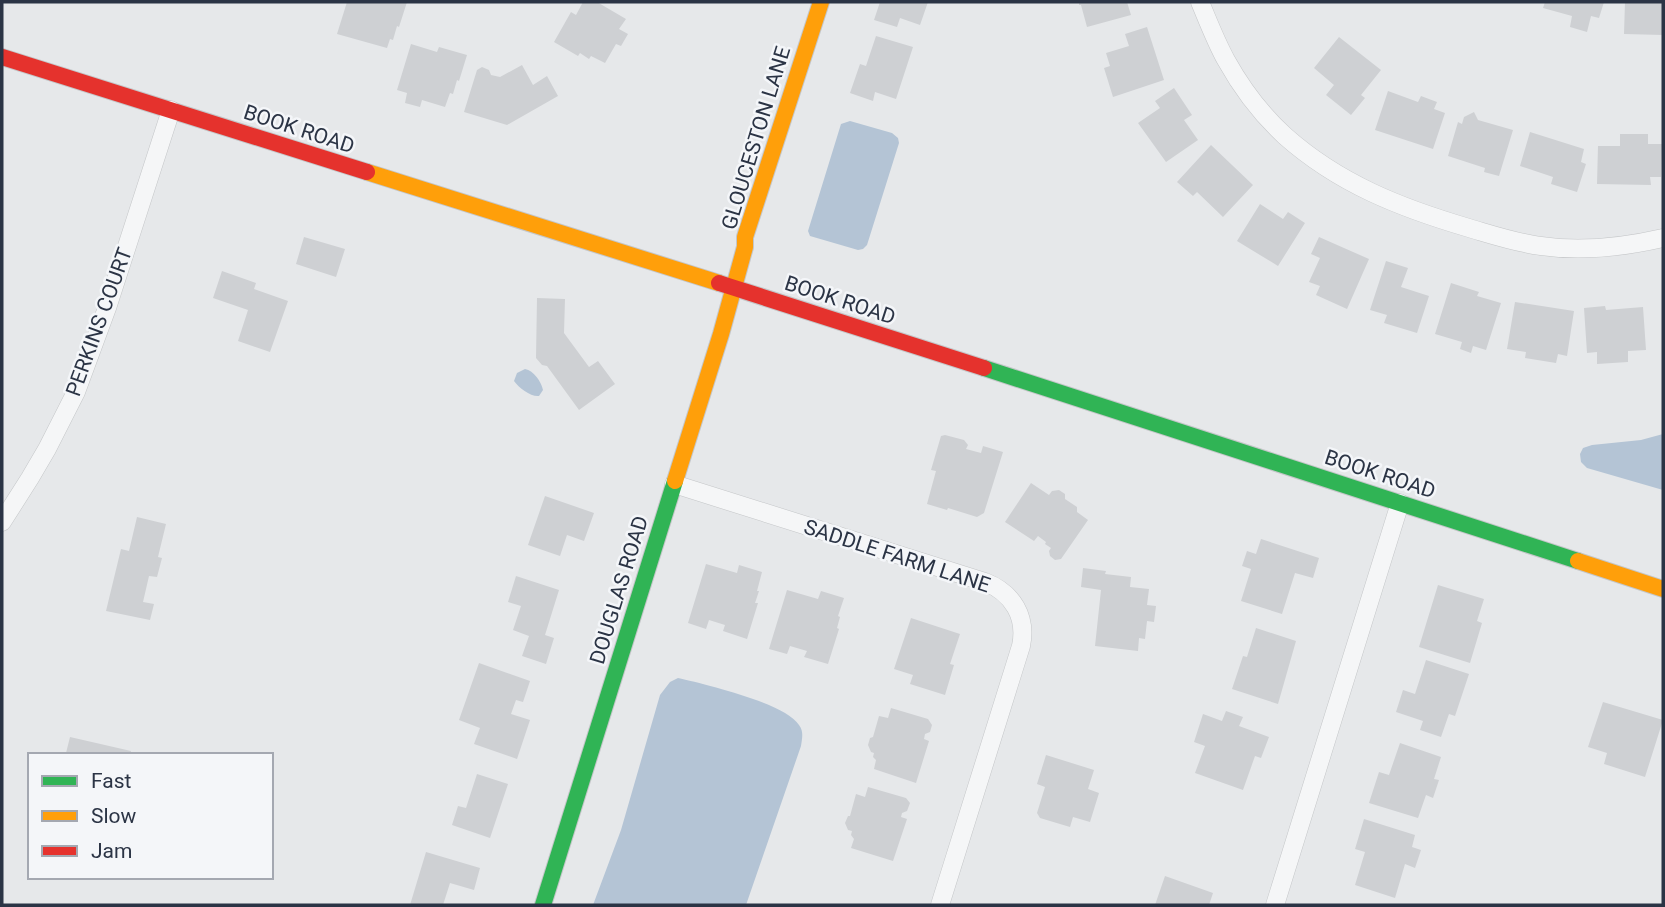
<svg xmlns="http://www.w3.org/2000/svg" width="1665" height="907" viewBox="0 0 1665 907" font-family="Roboto,sans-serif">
	<rect width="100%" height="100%" fill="#e6e8ea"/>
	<path fill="#b4c4d5" d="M 850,121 L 892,133 L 898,138 L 899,143 L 867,245 L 863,249 L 858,250 L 810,236 L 808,231 L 841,124 Z
		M 525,369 C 534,371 541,381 543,390 L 539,396 C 531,397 519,388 514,381 L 517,373 Z
		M 1663,434 L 1663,490 L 1587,468 L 1581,462 L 1580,454 L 1583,448 L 1592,445 L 1641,440 Z
		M 678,678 C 704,684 785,703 799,725 C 804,732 802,738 801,746 L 746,905 L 593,905 L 621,830 L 660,695 L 670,682 Z"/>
	<path fill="#ced0d3" d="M 347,2 L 407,2 L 399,27 L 397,26 L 393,40 L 390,39 L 387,48 L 337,34 Z
		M 583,2 L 597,2 L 626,19 L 619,29 L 628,34 L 621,46 L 616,44 L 605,63 L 591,56 L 589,59 L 580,53 L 578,56 L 554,42 L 571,12 L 576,15 Z
		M 880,2 L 928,2 L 920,25 L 900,18 L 897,27 L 874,20 Z
		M 1079,2 L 1127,2 L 1131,15 L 1087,27 L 1081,5 L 1079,5 Z
		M 1545,2 L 1604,2 L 1599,18 L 1591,16 L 1587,32 L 1570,27 L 1572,16 L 1543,8 Z
		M 1625,2 L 1663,2 L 1663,35 L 1624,34 Z
		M 1147,27 L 1164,80 L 1113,97 L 1104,68 L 1110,66 L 1106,53 L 1129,46 L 1125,34 Z
		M 876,36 L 913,47 L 896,99 L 875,92 L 873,101 L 850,93 L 860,64 L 866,66 Z
		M 1339,37 L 1381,70 L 1361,95 L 1365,98 L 1351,115 L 1326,95 L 1334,85 L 1314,68 Z
		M 411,44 L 437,52 L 439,47 L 467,55 L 459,81 L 457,80 L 453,94 L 450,93 L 445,107 L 422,100 L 420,107 L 405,103 L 407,93 L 397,90 Z
		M 522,65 L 533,85 L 547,76 L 558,96 L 507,125 L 464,112 L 477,70 L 482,67 L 489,70 L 491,75 L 500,77 Z
		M 1174,88 L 1192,115 L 1184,120 L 1198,140 L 1166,162 L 1138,123 L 1160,108 L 1155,101 Z
		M 1388,91 L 1418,102 L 1421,96 L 1437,102 L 1434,109 L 1445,113 L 1433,149 L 1375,130 Z
		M 1474,112 L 1478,120 L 1513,130 L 1499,176 L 1484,172 L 1485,168 L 1448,156 L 1458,122 L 1462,124 L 1464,117 Z
		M 1530,132 L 1584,149 L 1581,162 L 1586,164 L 1577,192 L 1551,184 L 1553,177 L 1520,166 Z
		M 1620,134 L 1648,134 L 1648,144 L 1662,144 L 1661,177 L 1650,177 L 1651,185 L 1597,184 L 1598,146 L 1620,146 Z
		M 1211,145 L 1253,185 L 1223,217 L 1197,192 L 1193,196 L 1177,182 Z
		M 1260,204 L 1283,219 L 1288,212 L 1305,223 L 1278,266 L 1237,241 Z
		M 304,237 L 345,249 L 336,277 L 296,264 Z
		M 1319,237 L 1369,259 L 1347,309 L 1316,295 L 1320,286 L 1309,282 L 1320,258 L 1311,254 Z
		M 1386,261 L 1408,268 L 1401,287 L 1429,296 L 1417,333 L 1384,323 L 1387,315 L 1370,310 Z
		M 222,271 L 256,283 L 254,289 L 288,301 L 270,352 L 238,341 L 248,310 L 213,298 Z
		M 1451,283 L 1479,292 L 1477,296 L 1501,303 L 1486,350 L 1473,346 L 1471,353 L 1460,349 L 1462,342 L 1435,334 Z
		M 537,298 L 565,299 L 564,333 L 589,367 L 598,361 L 615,384 L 579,410 L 547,366 L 542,365 L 536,358 Z
		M 1515,302 L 1574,311 L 1567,356 L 1558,354 L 1556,363 L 1525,358 L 1526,352 L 1507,349 Z
		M 1605,306 L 1606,310 L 1643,307 L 1646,350 L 1628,351 L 1628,362 L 1597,364 L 1597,352 L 1587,353 L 1584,308 Z
		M 945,435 L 964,440 L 968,445 L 966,449 L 981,453 L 983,446 L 1003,452 L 984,513 L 977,517 L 948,508 L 947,510 L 927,504 L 936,471 L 931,470 L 941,436 Z
		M 1031,483 L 1049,495 L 1052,491 L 1059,490 L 1065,494 L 1065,499 L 1077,507 L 1077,512 L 1088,520 L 1061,559 L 1055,560 L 1050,556 L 1049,551 L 1051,548 L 1045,544 L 1046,542 L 1038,536 L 1034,541 L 1005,522 Z
		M 545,496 L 594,513 L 584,541 L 567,535 L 560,556 L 528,545 Z
		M 137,517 L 166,524 L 158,557 L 162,558 L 157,577 L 149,576 L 143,602 L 154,604 L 150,620 L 106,611 L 121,549 L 129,551 Z
		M 1261,539 L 1319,558 L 1313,578 L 1295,573 L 1282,614 L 1241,601 L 1251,569 L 1242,566 L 1247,551 L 1256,554 Z
		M 706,564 L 737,573 L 739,565 L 762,572 L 757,591 L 759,591 L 755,603 L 758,603 L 747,639 L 723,631 L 725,625 L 709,620 L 706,629 L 688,623 Z
		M 1083,568 L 1106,571 L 1105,574 L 1131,577 L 1130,587 L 1149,589 L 1147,605 L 1156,606 L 1154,622 L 1147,621 L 1145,639 L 1139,638 L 1138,651 L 1095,646 L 1101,590 L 1081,587 Z
		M 516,576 L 559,590 L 545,635 L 554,638 L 546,664 L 522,656 L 529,636 L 513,630 L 521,606 L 508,602 Z
		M 1438,585 L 1484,599 L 1477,621 L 1482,623 L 1470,663 L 1419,647 Z
		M 787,590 L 818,599 L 821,591 L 844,598 L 838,616 L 840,617 L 837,628 L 839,629 L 828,664 L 804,657 L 807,651 L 790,646 L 787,654 L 769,649 Z
		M 911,618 L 960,634 L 950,664 L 954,665 L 945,695 L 910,684 L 913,675 L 894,669 Z
		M 1256,628 L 1296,641 L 1278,704 L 1232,689 L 1243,656 L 1247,657 Z
		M 1426,660 L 1469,674 L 1455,716 L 1449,714 L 1441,737 L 1420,730 L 1423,721 L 1396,712 L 1403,690 L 1415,694 Z
		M 479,663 L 530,681 L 523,702 L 516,700 L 511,714 L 530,720 L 517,759 L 474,744 L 480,728 L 459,720 Z
		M 1603,702 L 1663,720 L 1645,777 L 1604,764 L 1607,753 L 1588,747 Z
		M 891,708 L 928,719 L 932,725 L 930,732 L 925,734 L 924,739 L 929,741 L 916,783 L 874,769 L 876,760 L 873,757 L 874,753 L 871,752 L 868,745 L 870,738 L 873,737 L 879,716 L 888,718 Z
		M 1226,711 L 1243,717 L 1239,726 L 1269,737 L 1261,758 L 1255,756 L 1243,790 L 1195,773 L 1205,746 L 1194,742 L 1203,714 L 1222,721 Z
		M 70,737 L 131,751 L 130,755 L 73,755 L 66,753 Z
		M 1400,743 L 1441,757 L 1434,779 L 1439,780 L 1433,798 L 1426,795 L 1418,818 L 1369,803 L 1379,772 L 1389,775 Z
		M 1046,755 L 1094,770 L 1088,789 L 1099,793 L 1090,822 L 1073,817 L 1070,827 L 1040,818 L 1037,813 L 1045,787 L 1037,784 Z
		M 477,774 L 508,784 L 490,838 L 452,825 L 458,806 L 466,808 Z
		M 868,787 L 906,798 L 910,803 L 907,811 L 902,813 L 901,817 L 907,819 L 893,861 L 851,848 L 854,839 L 851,835 L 852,831 L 848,830 L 845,823 L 848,816 L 850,816 L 856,794 L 865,797 Z
		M 1364,819 L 1415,835 L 1412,847 L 1421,850 L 1415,868 L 1405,864 L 1395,898 L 1355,885 L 1365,852 L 1355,849 Z
		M 426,852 L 480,868 L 474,890 L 450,883 L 443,905 L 410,905 Z
		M 1165,876 L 1213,893 L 1209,905 L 1155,905 Z"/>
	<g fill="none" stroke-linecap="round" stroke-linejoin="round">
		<g stroke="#c4c6c8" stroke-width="19">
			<path id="street" d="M 1200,2 C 1208,21 1216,42 1226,60 C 1241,87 1262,115 1285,136 C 1339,184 1401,208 1469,228 C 1493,235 1517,243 1541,246 C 1582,252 1624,247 1663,238
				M 674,484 L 985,582 C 1013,593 1027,617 1021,646 L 940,905
				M 2,522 L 30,478 L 47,449 L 76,392 L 107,308 L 171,110
				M 1275,905 L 1400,503"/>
		</g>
		<g stroke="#c4c6c8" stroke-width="18">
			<path id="fast" d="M 984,368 L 1578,561
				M 543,905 L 675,481"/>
		</g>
		<g stroke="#c4c6c8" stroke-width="18">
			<path id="slow" d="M 367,172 L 719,283
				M 675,481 L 721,334 L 745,247 L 745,237 L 821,2
				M 1578,561 L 1663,589"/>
		</g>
		<g stroke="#c4c6c8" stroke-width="18">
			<path id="jam" d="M 2,57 L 367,172
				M 719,283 L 984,368"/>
		</g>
		<use href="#street" stroke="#f5f6f7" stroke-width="18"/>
		<use href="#fast" stroke="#30b455" stroke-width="16"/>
		<use href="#slow" stroke="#ff9f0a" stroke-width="16"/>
		<use href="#jam" stroke="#e5322d" stroke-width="16"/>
	</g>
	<g text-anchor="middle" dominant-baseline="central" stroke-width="5" stroke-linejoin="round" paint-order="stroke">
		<g font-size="21" fill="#2b3445" stroke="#f4f6f9">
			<text transform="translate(299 129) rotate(18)">BOOK ROAD</text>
			<text transform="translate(756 138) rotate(-73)">GLOUCESTON LANE</text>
			<text transform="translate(840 300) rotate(18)">BOOK ROAD</text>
			<text transform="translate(99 322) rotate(-70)">PERKINS COURT</text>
			<text transform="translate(1380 474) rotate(18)">BOOK ROAD</text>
			<text transform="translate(897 556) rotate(18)">SADDLE FARM LANE</text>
			<text transform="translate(619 590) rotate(-73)">DOUGLAS ROAD</text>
		</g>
	</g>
	<rect width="1665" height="907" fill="none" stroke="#2b3445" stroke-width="7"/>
	<rect x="28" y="753" width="245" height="126" fill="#f4f6f9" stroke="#a4a8b1" stroke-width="2"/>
	<rect x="42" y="776" width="35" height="10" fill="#30b455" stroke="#a4a8b1" stroke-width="2"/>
	<text x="91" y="788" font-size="21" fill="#2b3445">Fast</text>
	<rect x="42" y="811" width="35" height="10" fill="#ff9f0a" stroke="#a4a8b1" stroke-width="2"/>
	<text x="91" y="823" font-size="21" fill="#2b3445">Slow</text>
	<rect x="42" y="846" width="35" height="10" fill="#e5322d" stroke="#a4a8b1" stroke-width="2"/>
	<text x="91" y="858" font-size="21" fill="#2b3445">Jam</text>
</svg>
